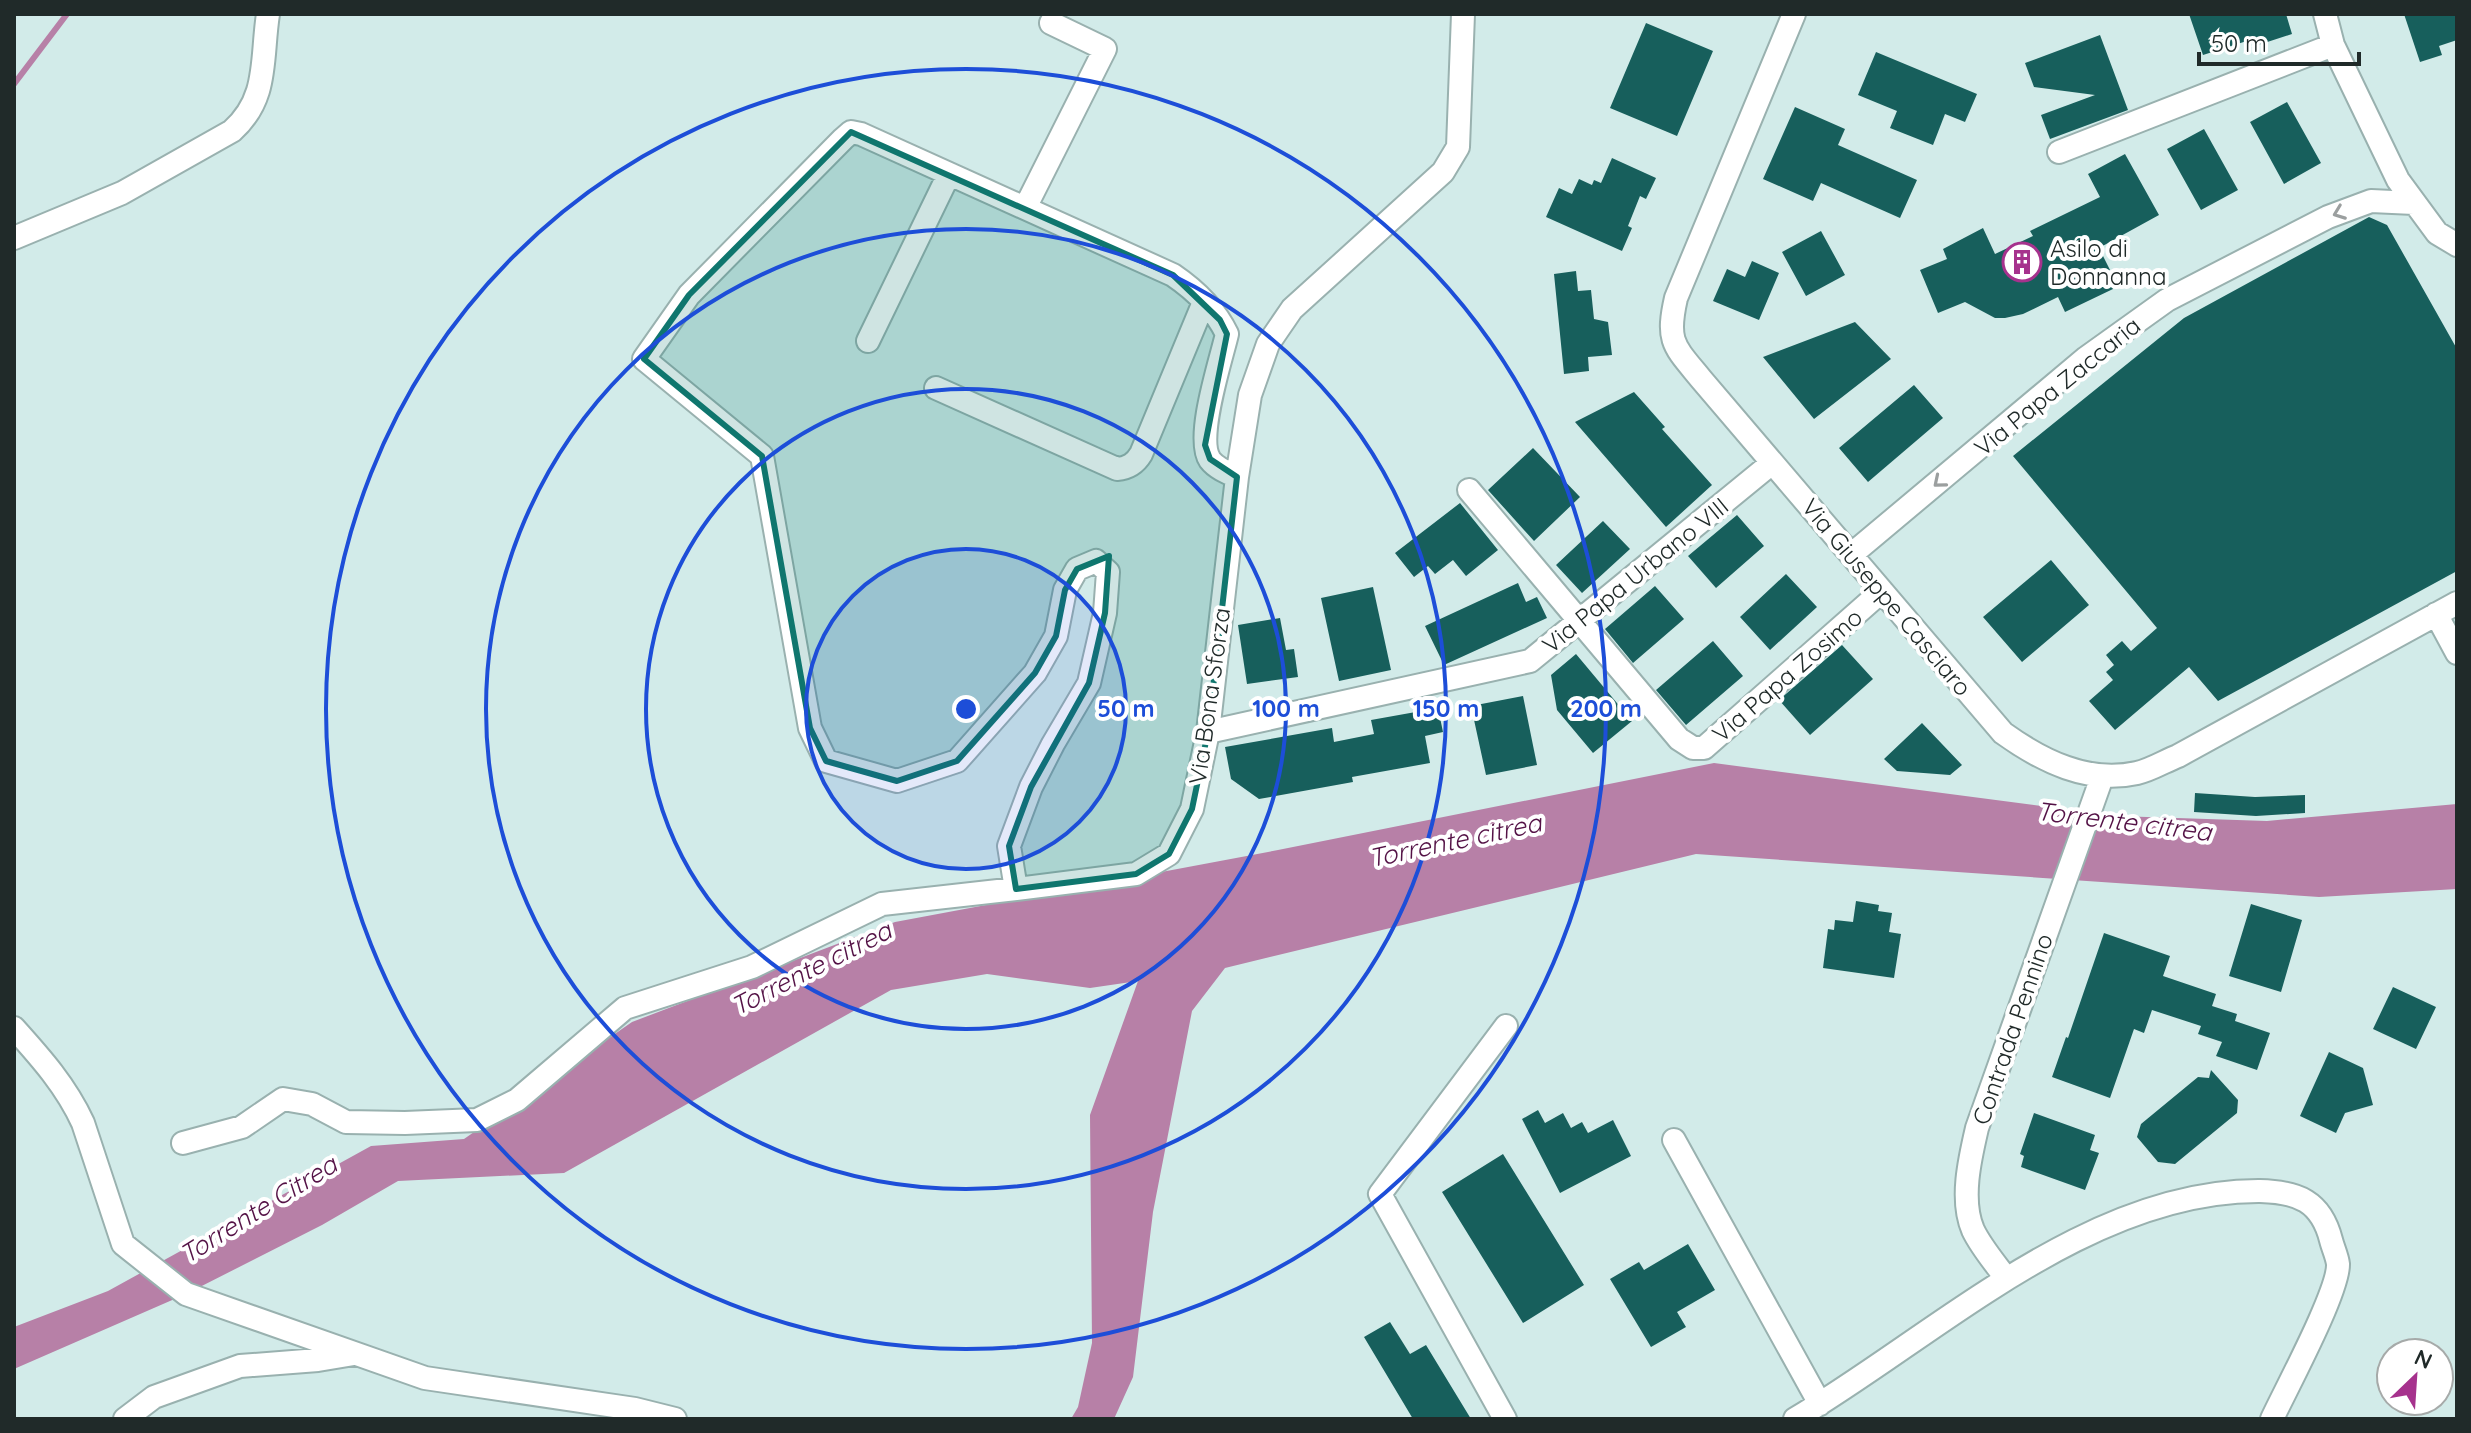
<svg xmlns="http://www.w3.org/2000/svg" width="2471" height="1433" viewBox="0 0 2471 1433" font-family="Quicksand,sans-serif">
	<rect width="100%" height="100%" fill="#d2ebe9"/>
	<path fill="#b780a7" d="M 1714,763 L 2117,816 L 2267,821 L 2457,804 L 2457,889 L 2319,897 L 1696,854 L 1225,968 L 1192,1011 L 1153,1212 L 1133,1377 L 1114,1419 L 1071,1419 L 1078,1407 L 1092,1343 L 1090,1115 L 1138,981 L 1090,988 L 987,974 L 891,990 L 564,1173 L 398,1181 L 322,1225 L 186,1294 L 14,1369 L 14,1327 L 108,1291 L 371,1146 L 464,1139 L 632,1022 L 895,922 L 1278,850 Z"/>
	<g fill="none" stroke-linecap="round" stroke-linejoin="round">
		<path stroke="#b780a7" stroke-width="6" d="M 14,84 L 67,14"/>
	</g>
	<path fill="#175f5c" d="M 2189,14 L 2286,14 L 2292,34 L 2255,46 L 2253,39 L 2203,55 Z
		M 2404,14 L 2457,14 L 2457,40 L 2439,46 L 2442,55 L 2420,62 Z
		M 1646,23 L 1713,51 L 1677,136 L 1610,108 Z
		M 2100,35 L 2128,110 L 2050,139 L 2041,115 L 2095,95 L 2034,87 L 2025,63 Z
		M 1876,52 L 1977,94 L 1965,122 L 1945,114 L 1933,145 L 1890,128 L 1897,111 L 1858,95 Z
		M 2287,102 L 2321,163 L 2284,184 L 2250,122 Z
		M 1795,107 L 1845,129 L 1838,145 L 1917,180 L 1900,218 L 1821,183 L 1813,201 L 1763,179 Z
		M 2204,129 L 2238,190 L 2201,210 L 2167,149 Z
		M 2125,154 L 2159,215 L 2099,248 L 2110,270 L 2105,272 L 2113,289 L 2065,312 L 2058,297 L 2023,314 L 2005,318 L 1995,318 L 1965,302 L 1938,313 L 1920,270 L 1947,259 L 1943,249 L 1983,228 L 1995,254 L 2033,236 L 2030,231 L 2100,197 L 2088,174 Z
		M 1612,158 L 1656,178 L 1646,199 L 1640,196 L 1628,226 L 1632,228 L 1622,251 L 1546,217 L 1559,188 L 1572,194 L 1579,179 L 1592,185 L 1594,180 L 1601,183 Z
		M 2369,217 L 2387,225 L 2457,349 L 2457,571 L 2218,701 L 2189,667 L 2115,730 L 2089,701 L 2113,680 L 2106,672 L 2114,665 L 2106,655 L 2122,641 L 2131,651 L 2157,628 L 2013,456 L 2184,318 Z
		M 1821,231 L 1845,275 L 1806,296 L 1782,252 Z
		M 1752,261 L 1779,273 L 1759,320 L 1713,301 L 1727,269 L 1745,277 Z
		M 1576,271 L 1578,291 L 1591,290 L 1594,319 L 1608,322 L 1612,355 L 1588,357 L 1589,371 L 1564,374 L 1554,274 Z
		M 1855,322 L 1891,359 L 1814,419 L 1763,357 Z
		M 1914,385 L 1943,418 L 1868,482 L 1839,448 Z
		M 1634,392 L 1665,427 L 1662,429 L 1712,485 L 1666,527 L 1575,422 Z
		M 1533,448 L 1580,497 L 1534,541 L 1488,490 Z
		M 1460,503 L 1498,550 L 1466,576 L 1453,560 L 1435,574 L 1428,566 L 1414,577 L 1395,553 Z
		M 1737,515 L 1764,546 L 1716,588 L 1688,556 Z
		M 1603,521 L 1630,549 L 1582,593 L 1556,565 Z
		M 2051,560 L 2089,605 L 2022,662 L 1983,617 Z
		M 1786,574 L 1817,607 L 1770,650 L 1740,617 Z
		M 1518,583 L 1526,602 L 1537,597 L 1547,618 L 1444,665 L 1425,626 Z
		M 1655,586 L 1684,619 L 1633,663 L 1605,629 Z
		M 1373,587 L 1391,670 L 1339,681 L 1321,598 Z
		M 1280,618 L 1286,650 L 1294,649 L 1298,677 L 1247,684 L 1238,625 Z
		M 1713,641 L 1743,676 L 1686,725 L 1656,690 Z
		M 1842,645 L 1873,679 L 1810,735 L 1779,700 Z
		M 1576,654 L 1632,721 L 1593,753 L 1557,710 L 1551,675 Z
		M 1523,696 L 1537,765 L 1486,775 L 1471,706 Z
		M 1438,708 L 1443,732 L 1425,736 L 1430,763 L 1352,777 L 1353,782 L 1259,799 L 1231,779 L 1225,747 L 1332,728 L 1334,742 L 1374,734 L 1371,720 Z
		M 1922,723 L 1962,765 L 1950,775 L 1897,771 L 1884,759 Z
		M 2195,793 L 2255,797 L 2305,795 L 2305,813 L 2256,816 L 2194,812 Z
		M 1856,901 L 1879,905 L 1878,911 L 1892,913 L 1889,932 L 1901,934 L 1894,978 L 1823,968 L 1828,929 L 1834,930 L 1835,920 L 1853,922 Z
		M 2251,904 L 2302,920 L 2281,992 L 2229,976 Z
		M 2104,933 L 2170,956 L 2163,976 L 2216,994 L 2212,1006 L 2237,1014 L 2235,1021 L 2270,1033 L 2257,1070 L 2216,1056 L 2222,1042 L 2198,1034 L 2201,1026 L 2152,1010 L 2144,1033 L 2134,1029 L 2110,1098 L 2052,1077 L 2066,1037 L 2068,1038 Z
		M 2393,987 L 2436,1007 L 2416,1049 L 2373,1029 Z
		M 2329,1052 L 2363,1068 L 2373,1105 L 2345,1113 L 2336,1133 L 2300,1116 Z
		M 2211,1070 L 2238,1100 L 2237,1113 L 2175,1164 L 2158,1162 L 2137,1137 L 2141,1124 L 2198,1077 L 2209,1078 Z
		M 1538,1110 L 1545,1123 L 1563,1113 L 1571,1128 L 1582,1122 L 1588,1133 L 1613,1120 L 1631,1156 L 1560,1193 L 1522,1119 Z
		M 2034,1113 L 2095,1135 L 2090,1150 L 2099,1153 L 2085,1190 L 2021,1167 L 2024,1156 L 2020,1154 Z
		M 1503,1154 L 1584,1285 L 1523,1323 L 1442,1192 Z
		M 1688,1244 L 1715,1290 L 1677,1312 L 1686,1327 L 1651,1347 L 1610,1279 L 1639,1262 L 1644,1270 Z
		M 1390,1322 L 1410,1354 L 1426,1345 L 1471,1419 L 1413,1419 L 1364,1337 Z"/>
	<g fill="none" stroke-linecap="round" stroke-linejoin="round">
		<g stroke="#99b1af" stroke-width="26">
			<path id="minor" d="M 1794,14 L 1676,298 C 1666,342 1674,346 1701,379 L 2003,733 C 2042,761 2088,784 2137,773 C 2151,770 2165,761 2178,756 L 2457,603
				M 2325,14 L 2333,45 L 2398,180 L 2437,233 L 2457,245
				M 2059,152 L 2333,45
				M 1025,208 L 1105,49 L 1051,23
				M 14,238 L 122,193 L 232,131 C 269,98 261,59 268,14
				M 868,341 L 949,174
				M 936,388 L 1117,469 C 1128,468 1135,464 1141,454 L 1204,302
				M 1237,477 C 1228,473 1216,468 1210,460 C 1195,438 1221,360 1227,334 C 1215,309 1195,290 1173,275 L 861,134 L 851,132 L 843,139 L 689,295 L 644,359 L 762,456 L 810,728 L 826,761 L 897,781 L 957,761 L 1035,673 L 1056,636 L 1065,590 L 1077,569 L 1096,561 L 1108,572 L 1105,613 L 1089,683 L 1053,744 L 1031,787 L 1009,846 L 1016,889 L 1136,874 L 1169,854 L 1192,809 L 1208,732 L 1237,477 L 1250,395 L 1268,344 L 1292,309 L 1443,172 L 1458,147 L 1463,14
				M 1469,490 L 1679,739 L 1693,748 L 1704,748 L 1882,591
				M 1852,554 L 2086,358 L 2167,300 L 2328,217 L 2371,201 L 2414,203
				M 2436,614 L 2457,653
				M 1208,732 L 1530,661 L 1772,463
				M 14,1028 C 41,1058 66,1086 83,1123 L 123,1244 L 186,1294 L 425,1378 L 635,1409 L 675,1419
				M 1674,1140 L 1820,1404
				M 183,1143 L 242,1127 L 283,1099 L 312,1104 L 346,1122 L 405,1123 L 477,1120 L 517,1100 L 625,1008 L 752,967 L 882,904 L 1016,889
				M 2006,1278 C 1995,1263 1981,1247 1973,1230 C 1960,1200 1970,1158 1977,1128 L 2102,777
				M 125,1419 L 154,1397 L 240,1366 L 318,1360 L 354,1354
				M 1505,1419 L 1380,1194 L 1506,1026
				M 1795,1419 C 1935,1336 2088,1190 2260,1191 C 2298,1192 2321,1201 2331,1240 C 2333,1248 2337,1256 2338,1264 C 2339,1291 2286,1389 2272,1419"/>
		</g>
		<use href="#minor" stroke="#fff" stroke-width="22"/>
	</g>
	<defs><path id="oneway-chevron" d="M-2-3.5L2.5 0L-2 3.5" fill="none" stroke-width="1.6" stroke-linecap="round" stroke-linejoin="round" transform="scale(2)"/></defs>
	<g stroke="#9b9f9f">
		<use href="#oneway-chevron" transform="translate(2339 213) rotate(159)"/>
		<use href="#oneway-chevron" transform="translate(1939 482) rotate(140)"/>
	</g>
	<path fill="#0f766e" fill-opacity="0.2" stroke="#0f766e" stroke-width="6" stroke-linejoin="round" d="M 851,132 L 1173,275 L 1220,320 L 1227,334 L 1205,445 L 1210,459 L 1237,477 L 1208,732 L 1192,809 L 1169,854 L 1136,874 L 1016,889 L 1009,846 L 1031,787 L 1089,683 L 1105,613 L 1109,556 L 1077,569 L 1065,590 L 1056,636 L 1035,673 L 957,761 L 897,781 L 826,761 L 810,728 L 762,456 L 644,359 L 689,295 Z"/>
	<circle cx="966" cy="709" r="160" fill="#1d4ed8" fill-opacity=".12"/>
	<g fill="none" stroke="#1d4ed8" stroke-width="4">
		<circle cx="966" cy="709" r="160"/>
		<circle cx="966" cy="709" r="320"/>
		<circle cx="966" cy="709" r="480"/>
		<circle cx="966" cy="709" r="640"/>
	</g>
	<defs>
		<g id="building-ring" transform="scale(2)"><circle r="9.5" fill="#fff" stroke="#a6328d" stroke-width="1.5"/><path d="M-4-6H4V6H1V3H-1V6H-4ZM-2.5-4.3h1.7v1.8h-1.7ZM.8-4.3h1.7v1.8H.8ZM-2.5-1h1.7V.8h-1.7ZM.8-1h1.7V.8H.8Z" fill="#a6328d"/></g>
	</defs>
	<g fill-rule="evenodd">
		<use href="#building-ring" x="2022" y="262"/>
	</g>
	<g text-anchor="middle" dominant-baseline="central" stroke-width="8" stroke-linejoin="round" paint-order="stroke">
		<g font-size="24" fill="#202a29" stroke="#fff" text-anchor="start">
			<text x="2050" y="248">Asilo di<tspan x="2050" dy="28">Donnanna</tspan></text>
		</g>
		<g font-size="24" fill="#202a29" stroke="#fff">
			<text transform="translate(2057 386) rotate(-39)">Via Papa Zaccaria</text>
			<text transform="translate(1635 575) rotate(-39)">Via Papa Urbano VIII</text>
			<text transform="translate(1887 597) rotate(50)">Via Giuseppe Casciaro</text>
			<text transform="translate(1787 675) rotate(-41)">Via Papa Zosimo</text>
			<text transform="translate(1209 696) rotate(-82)">Via Bona Sforza</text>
			<text transform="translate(2012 1029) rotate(-71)">Contrada Pennino</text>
		</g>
		<g font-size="26" font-style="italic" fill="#541246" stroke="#fff">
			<text transform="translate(2124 821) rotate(7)">Torrente citrea</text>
			<text transform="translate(1455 840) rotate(-12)">Torrente citrea</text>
			<text transform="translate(811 968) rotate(-27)">Torrente citrea</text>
			<text transform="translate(258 1209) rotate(-32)">Torrente Citrea</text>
		</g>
	</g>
	<circle cx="966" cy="709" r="12" fill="#1d4ed8" stroke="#fff" stroke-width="4"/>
	<g font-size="24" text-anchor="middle" font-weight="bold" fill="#1d4ed8" stroke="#fff" stroke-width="8" stroke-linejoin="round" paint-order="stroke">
		<text x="1126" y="717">50 m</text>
		<text x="1286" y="717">100 m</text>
		<text x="1446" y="717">150 m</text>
		<text x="1606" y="717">200 m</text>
	</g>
	<rect width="2471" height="1433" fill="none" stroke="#202a29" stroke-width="32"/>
	<g transform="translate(2415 1377) rotate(25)"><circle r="38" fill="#ffffff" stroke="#a6aaa9" stroke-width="2"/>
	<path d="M0-6L14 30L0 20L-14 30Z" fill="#a6328d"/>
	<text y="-12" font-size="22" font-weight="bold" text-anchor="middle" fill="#202a29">N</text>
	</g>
	<path d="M2199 52v12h160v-12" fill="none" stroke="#202a29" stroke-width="4"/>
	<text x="2211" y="52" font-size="24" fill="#202a29" stroke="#ffffff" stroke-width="6" paint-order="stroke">50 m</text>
</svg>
